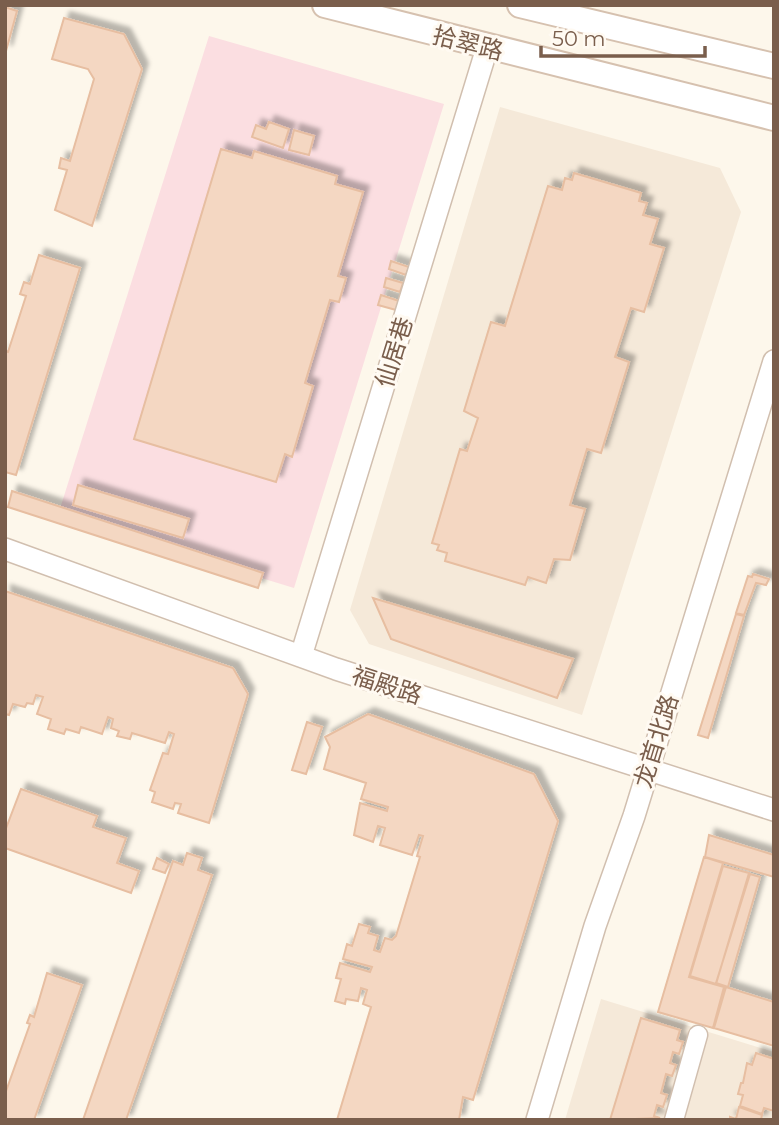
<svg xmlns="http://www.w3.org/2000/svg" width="779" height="1125" viewBox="0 0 779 1125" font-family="Montserrat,'Noto Sans SC',sans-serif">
	<defs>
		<filter id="shadow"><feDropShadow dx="6" dy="-6" stdDeviation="2" flood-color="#0004"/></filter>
	</defs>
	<rect width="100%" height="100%" fill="#fdf7eb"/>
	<path fill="#f5e9d9" d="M 500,107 L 720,168 L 741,212 L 582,715 L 369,644 L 350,610 Z
		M 601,999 L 774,1052 L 774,1120 L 565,1120 Z"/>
	<path fill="#fbdee1" d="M 209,36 L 444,104 L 294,588 L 58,515 Z"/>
	<path fill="#f4d7c2" stroke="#e7bea1" stroke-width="2" filter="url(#shadow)" d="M 5,7 L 17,11 L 6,51 L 5,51 Z
		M 64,18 L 124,34 L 142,69 L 92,226 L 55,210 L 67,170 L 59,168 L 61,158 L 70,161 L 94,79 L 88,69 L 52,59 Z
		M 269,122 L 289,129 L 283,148 L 252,137 L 256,125 L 266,129 Z
		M 294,130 L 314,136 L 309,155 L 289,150 Z
		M 221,149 L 252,158 L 254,151 L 337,176 L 335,184 L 363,192 L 338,276 L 346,278 L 339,302 L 330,300 L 305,383 L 313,386 L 292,457 L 285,454 L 276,482 L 134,439 Z
		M 574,173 L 641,193 L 639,201 L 647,203 L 643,215 L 658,219 L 650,244 L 664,248 L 644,312 L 631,308 L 615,357 L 629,362 L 601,453 L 587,449 L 570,505 L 585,509 L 570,560 L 554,559 L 546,583 L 528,577 L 525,585 L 445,561 L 447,553 L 437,550 L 439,545 L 432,543 L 460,449 L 467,451 L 478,418 L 464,411 L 491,322 L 505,326 L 548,186 L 562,190 L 565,178 L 572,180 Z
		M 39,255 L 80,268 L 16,475 L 5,472 L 5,351 L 8,352 L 26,296 L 20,294 L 24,282 L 30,284 Z
		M 391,261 L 409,267 L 406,275 L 389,269 Z
		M 386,278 L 403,283 L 400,292 L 384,287 Z
		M 381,295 L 399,301 L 396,310 L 378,305 Z
		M 78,485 L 189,519 L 183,538 L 73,505 Z
		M 12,491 L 263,573 L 258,588 L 8,507 Z
		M 753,574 L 769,579 L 766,585 L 756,583 L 744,615 L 736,613 L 748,576 L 752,577 Z
		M 5,591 L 233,668 L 248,694 L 209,823 L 178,813 L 181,804 L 175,803 L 173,809 L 152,802 L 155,792 L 150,790 L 163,753 L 168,754 L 174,734 L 169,732 L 165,743 L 132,733 L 130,739 L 117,736 L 119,731 L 111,728 L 113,719 L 108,717 L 102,734 L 81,727 L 79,733 L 66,729 L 64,734 L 48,729 L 51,719 L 37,714 L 43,697 L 36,695 L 33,704 L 27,703 L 25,707 L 13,704 L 9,715 L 5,714 Z
		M 373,598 L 573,659 L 557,698 L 391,639 Z
		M 736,614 L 744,616 L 708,738 L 698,735 Z
		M 368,714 L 534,774 L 558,821 L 473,1100 L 463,1097 L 459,1120 L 337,1120 L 371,1007 L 363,1004 L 367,990 L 361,988 L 358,1001 L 346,999 L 345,1004 L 335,1001 L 341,979 L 336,978 L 340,963 L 370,972 L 372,967 L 343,959 L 347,944 L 352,946 L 359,924 L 370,927 L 368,933 L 378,936 L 374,950 L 380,952 L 385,938 L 392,940 L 396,936 L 420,857 L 417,856 L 423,836 L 419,835 L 412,855 L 380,845 L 385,828 L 378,826 L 373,842 L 354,835 L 360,803 L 387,811 L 388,807 L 361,799 L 366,783 L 324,769 L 330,747 L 325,737 Z
		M 307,722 L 322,727 L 306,774 L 292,770 Z
		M 21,789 L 97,816 L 93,827 L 126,838 L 117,863 L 139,871 L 131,893 L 5,848 L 5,831 Z
		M 709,835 L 774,855 L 774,877 L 705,857 Z
		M 187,853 L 202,858 L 198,870 L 212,875 L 126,1120 L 83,1120 L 173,861 L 183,865 Z
		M 704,857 L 723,863 L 689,977 L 724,987 L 713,1028 L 658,1012 Z
		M 157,858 L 169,864 L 165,873 L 153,869 Z
		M 723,866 L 749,873 L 716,984 L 690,976 Z
		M 750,874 L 760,877 L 728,987 L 716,983 Z
		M 47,973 L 82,985 L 34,1120 L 5,1120 L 5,1094 L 30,1024 L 27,1023 L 30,1015 L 34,1017 Z
		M 726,987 L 774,1002 L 774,1046 L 714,1028 Z
		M 641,1018 L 680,1030 L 677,1040 L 683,1042 L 679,1054 L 673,1052 L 670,1063 L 676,1065 L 672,1076 L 666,1074 L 661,1093 L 667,1095 L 663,1107 L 657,1105 L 654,1116 L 660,1118 L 610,1120 Z
		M 756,1053 L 774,1059 L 774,1111 L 764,1108 L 762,1114 L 740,1106 L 743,1095 L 738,1094 L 741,1083 L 743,1083 L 747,1063 L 752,1065 Z
		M 739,1107 L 762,1115 L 761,1120 L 730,1120 L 730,1117 L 736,1119 Z"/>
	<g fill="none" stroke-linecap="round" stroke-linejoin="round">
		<g stroke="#d1bfaf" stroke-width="21">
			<path id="minor" d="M 674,1120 L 698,1035"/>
		</g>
		<g stroke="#d1bfaf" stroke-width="24">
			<path id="tertiary" d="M 5,549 L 336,669 L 774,810
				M 301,656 L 487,48
				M 537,1120 L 595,926 L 634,816 L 774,361"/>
		</g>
		<g stroke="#d6c1af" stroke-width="28">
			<path id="secondary" d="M 325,5 L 774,118
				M 520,5 L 774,66"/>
		</g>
		<use href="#minor" stroke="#fff" stroke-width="18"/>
		<use href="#tertiary" stroke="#fff" stroke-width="21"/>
		<use href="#secondary" stroke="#fff" stroke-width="24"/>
	</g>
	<g text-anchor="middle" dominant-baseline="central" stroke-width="6" stroke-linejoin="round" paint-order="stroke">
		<g font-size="24" fill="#7a5e4c" stroke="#fffaf2">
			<text transform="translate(468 43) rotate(14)">拾翠路</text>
			<text transform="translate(394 352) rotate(-73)">仙居巷</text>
			<text transform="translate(387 685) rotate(18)">福殿路</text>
			<text transform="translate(656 741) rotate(-73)">龙首北路</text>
		</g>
	</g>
	<rect width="779" height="1125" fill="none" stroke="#7a5e4c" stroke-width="14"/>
	<path d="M541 46v10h164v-10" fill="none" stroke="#7a5e4c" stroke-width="3.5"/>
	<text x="552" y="46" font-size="21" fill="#7a5e4c" stroke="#fffaf2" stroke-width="5" paint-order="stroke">50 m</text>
</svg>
